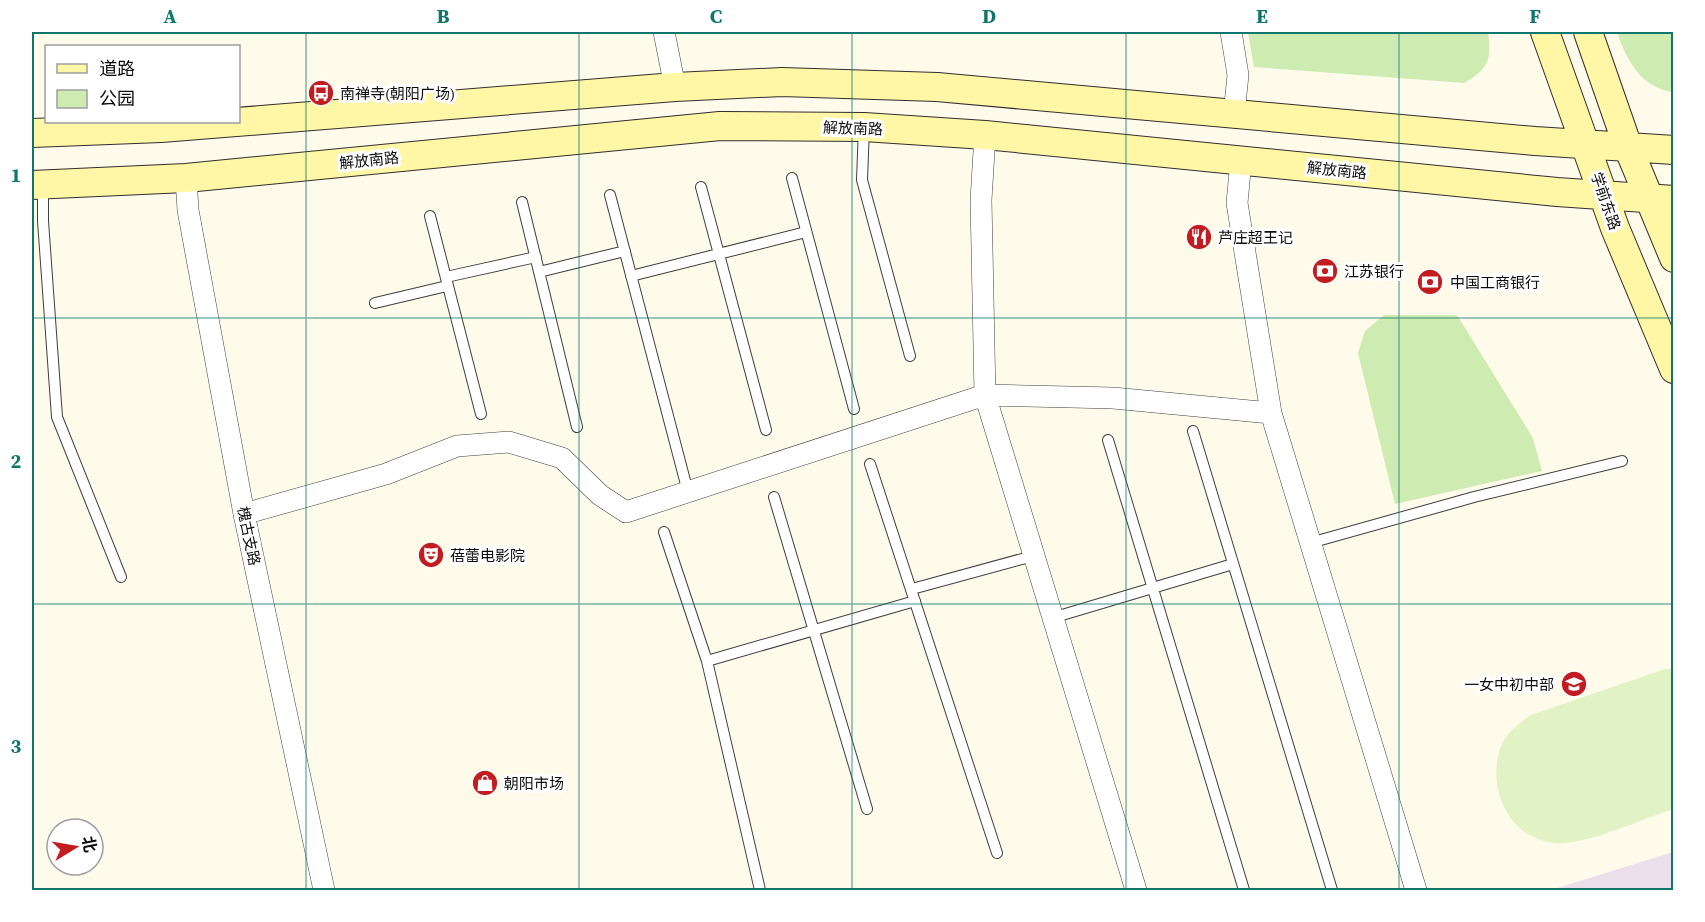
<svg xmlns="http://www.w3.org/2000/svg" width="1705" height="922" viewBox="0 0 1705 922" font-family="'Source Serif 4','Noto Sans SC',serif">
	<rect width="100%" height="100%" fill="#fffbea"/>
	<path fill="#eadfeb" d="M 1673,852 L 1673,890 L 1551,890 Z"/>
	<path fill="#ceebb2" d="M 1248,32 L 1488,32 C 1492,60 1488,69 1464,83 L 1254,67 Z
		M 1617,32 L 1673,32 L 1673,92 C 1641,88 1626,59 1617,32 Z
		M 1384,315 L 1457,315 L 1533,438 L 1542,471 L 1395,504 L 1358,353 L 1365,331 Z"/>
	<path fill="#e1f2c4" d="M 1665,669 L 1673,669 L 1673,809 C 1643,819 1584,846 1554,843 C 1507,838 1485,784 1502,744 C 1508,731 1520,723 1531,715 Z"/>
	<g fill="none" stroke-linecap="round" stroke-linejoin="round">
		<g stroke="#3f3f3f" stroke-width="12">
			<path id="service" d="M 864,127 L 862,180 L 910,356
				M 792,178 L 854,409
				M 43,185 L 43,221 L 57,417 L 121,577
				M 701,187 L 766,430
				M 610,195 L 688,492
				M 522,202 L 577,427
				M 430,216 L 481,414
				M 539,272 L 625,251
				M 631,276 L 806,232
				M 446,277 L 536,257
				M 375,303 L 447,286
				M 1193,431 L 1332,890
				M 1108,440 L 1244,890
				M 870,464 L 997,853
				M 774,497 L 867,809
				M 664,532 L 707,661 L 760,890
				M 1310,543 L 1474,497 L 1622,461
				M 912,589 L 1033,556
				M 1052,618 L 1233,564
				M 707,661 L 915,601"/>
		</g>
		<g stroke="#3f3f3f" stroke-width="22">
			<path id="minor" d="M 664,32 L 675,87
				M 1231,32 L 1238,75 L 1234,114
				M 985,135 L 981,200 L 985,395 L 1136,890
				M 1241,161 L 1237,203 L 1271,413
				M 186,178 L 188,210 L 244,514 L 324,890
				M 244,514 L 386,474 L 457,446 L 509,442 L 562,458 L 600,495 L 626,512 L 985,395 L 1113,398 L 1271,413 L 1416,890"/>
		</g>
		<g stroke="#2e2e2e" stroke-width="30">
			<path id="secondary" d="M 1545,32 L 1615,228 L 1674,369
				M 1588,32 L 1628,147 L 1674,258
				M 32,133 L 161,128 L 675,87 L 782,82 L 937,87 L 1535,141 L 1674,150
				M 32,185 L 186,178 L 720,126 L 864,127 L 985,135 L 1557,192 L 1674,200"/>
		</g>
		<use href="#service" stroke="#fff" stroke-width="10"/>
		<use href="#minor" stroke="#fff" stroke-width="21"/>
		<use href="#secondary" stroke="#fff7a5" stroke-width="28"/>
	</g>
	<path fill="none" stroke="#0f766e" stroke-width="1.5" stroke-opacity="0.55" d="M 306,32 L 306,890M 579,32 L 579,890M 852,32 L 852,890M 1126,32 L 1126,890M 1399,32 L 1399,890M 32,318 L 1674,318M 32,604 L 1674,604"/>
	<defs>
		<g id="bus-disc" transform="scale(1.35)"><circle r="9.5" fill="#c31c20" stroke="#fff"/><path d="M-5-6H5V4H4V6H2V4H-2V6H-4V4H-5ZM-3.5-4V0h7V-4ZM-3.5 1.2v1.5H-2V1.2ZM2 1.2v1.5H3.5V1.2Z" fill="#fff"/></g>
		<g id="restaurant-disc" transform="scale(1.35)"><circle r="9.5" fill="#c31c20" stroke="#fff"/><path d="M-5-6h1v4h1v-4h1v4h1v-4h1v5L-1.5 .5V6h-2V.5L-5-1ZM5-6V6H3V1.5H1.5Q1.5-4 5-6Z" fill="#fff"/></g>
		<g id="bank-disc" transform="scale(1.35)"><circle r="9.5" fill="#c31c20" stroke="#fff"/><path d="M-6-4H6V4H-6ZM0-2.3a2.3 2.3 0 1 0 0 4.6a2.3 2.3 0 1 0 0-4.6Z" fill="#fff"/></g>
		<g id="theatre-disc" transform="scale(1.35)"><circle r="9.5" fill="#c31c20" stroke="#fff"/><path d="M-5-5.5Q0-4 5-5.5V0Q5 5 0 6Q-5 5-5 0ZM-3.3-2.5H-1v1.5H-3.3ZM1-2.5H3.3v1.5H1ZM-2.8 1Q0 5.5 2.8 1Z" fill="#fff"/></g>
		<g id="school-disc" transform="scale(1.35)"><circle r="9.5" fill="#c31c20" stroke="#fff"/><path d="M0-5L7-2L0 1L-7-2ZM-4 1L0 2.5L4 1V4Q0 6-4 4Z" fill="#fff"/></g>
		<g id="shop-disc" transform="scale(1.35)"><circle r="9.5" fill="#c31c20" stroke="#fff"/><path d="M-5-2.5h2.3a2.7 3.5 0 0 1 5.4 0H5L5.5 6h-11ZM-1.5-2.5h3a1.5 2.3 0 0 0-3 0Z" fill="#fff"/></g>
	</defs>
	<g fill-rule="evenodd">
		<use href="#bus-disc" x="321" y="93"/>
		<use href="#restaurant-disc" x="1199" y="237"/>
		<use href="#bank-disc" x="1325" y="271"/>
		<use href="#bank-disc" x="1430" y="282"/>
		<use href="#theatre-disc" x="431" y="555"/>
		<use href="#school-disc" x="1574" y="684"/>
		<use href="#shop-disc" x="485" y="783"/>
	</g>
	<g text-anchor="middle" dominant-baseline="central" stroke-width="6" stroke-linejoin="round" paint-order="stroke">
		<g font-size="15" fill="#0c0c0c" stroke="#fff" text-anchor="start">
			<text x="340" y="93">南禅寺(朝阳广场)</text>
			<text x="1218" y="237">芦庄超王记</text>
			<text x="1344" y="271">江苏银行</text>
			<text x="1450" y="282">中国工商银行</text>
			<text x="450" y="555">蓓蕾电影院</text>
			<text x="1554" y="684" text-anchor="end">一女中初中部</text>
			<text x="504" y="783">朝阳市场</text>
		</g>
		<g font-size="15" fill="#0c0c0c" stroke="#fff">
			<text transform="translate(853 128) rotate(2)">解放南路</text>
			<text transform="translate(369 160) rotate(-6)">解放南路</text>
			<text transform="translate(1337 170) rotate(6)">解放南路</text>
			<text transform="translate(1606 201) rotate(71)">学前东路</text>
			<text transform="translate(249 536) rotate(78)">槐古支路</text>
		</g>
	</g>
	<rect width="1705" height="922" fill="none" stroke="#ffffff" stroke-width="66"/>
	<rect x="45" y="45" width="195" height="78" fill="#ffffff" stroke="#9e9e9e" stroke-width="1.5"/>
	<rect x="57" y="64" width="30" height="9" fill="#fff7a5" stroke="#9e9e9e" stroke-width="1.5"/>
	<text x="99" y="75" font-size="18" fill="#0c0c0c">道路</text>
	<rect x="57" y="90" width="30" height="18" fill="#ceebb2" stroke="#9e9e9e" stroke-width="1.5"/>
	<text x="99" y="105" font-size="18" fill="#0c0c0c">公园</text>
	<g transform="translate(75 847) rotate(79)"><circle r="28" fill="#ffffff" stroke="#9e9e9e" stroke-width="1.5"/>
	<path d="M0-4.5L10 22L0 15L-10 22Z" fill="#c31c20"/>
	<text y="-9" font-size="16" font-weight="bold" text-anchor="middle" fill="#0c0c0c">北</text>
	</g>
	<rect x="33" y="33" width="1639" height="856" fill="none" stroke="#0f766e" stroke-width="2"/>
	<g font-size="20" text-anchor="middle" font-weight="bold" fill="#0f766e">
		<text x="170" y="23">A</text>
		<text x="443" y="23">B</text>
		<text x="716" y="23">C</text>
		<text x="989" y="23">D</text>
		<text x="1262" y="23">E</text>
		<text x="1535" y="23">F</text>
		<text x="16" y="182">1</text>
		<text x="16" y="468">2</text>
		<text x="16" y="753">3</text>
	</g>
</svg>
